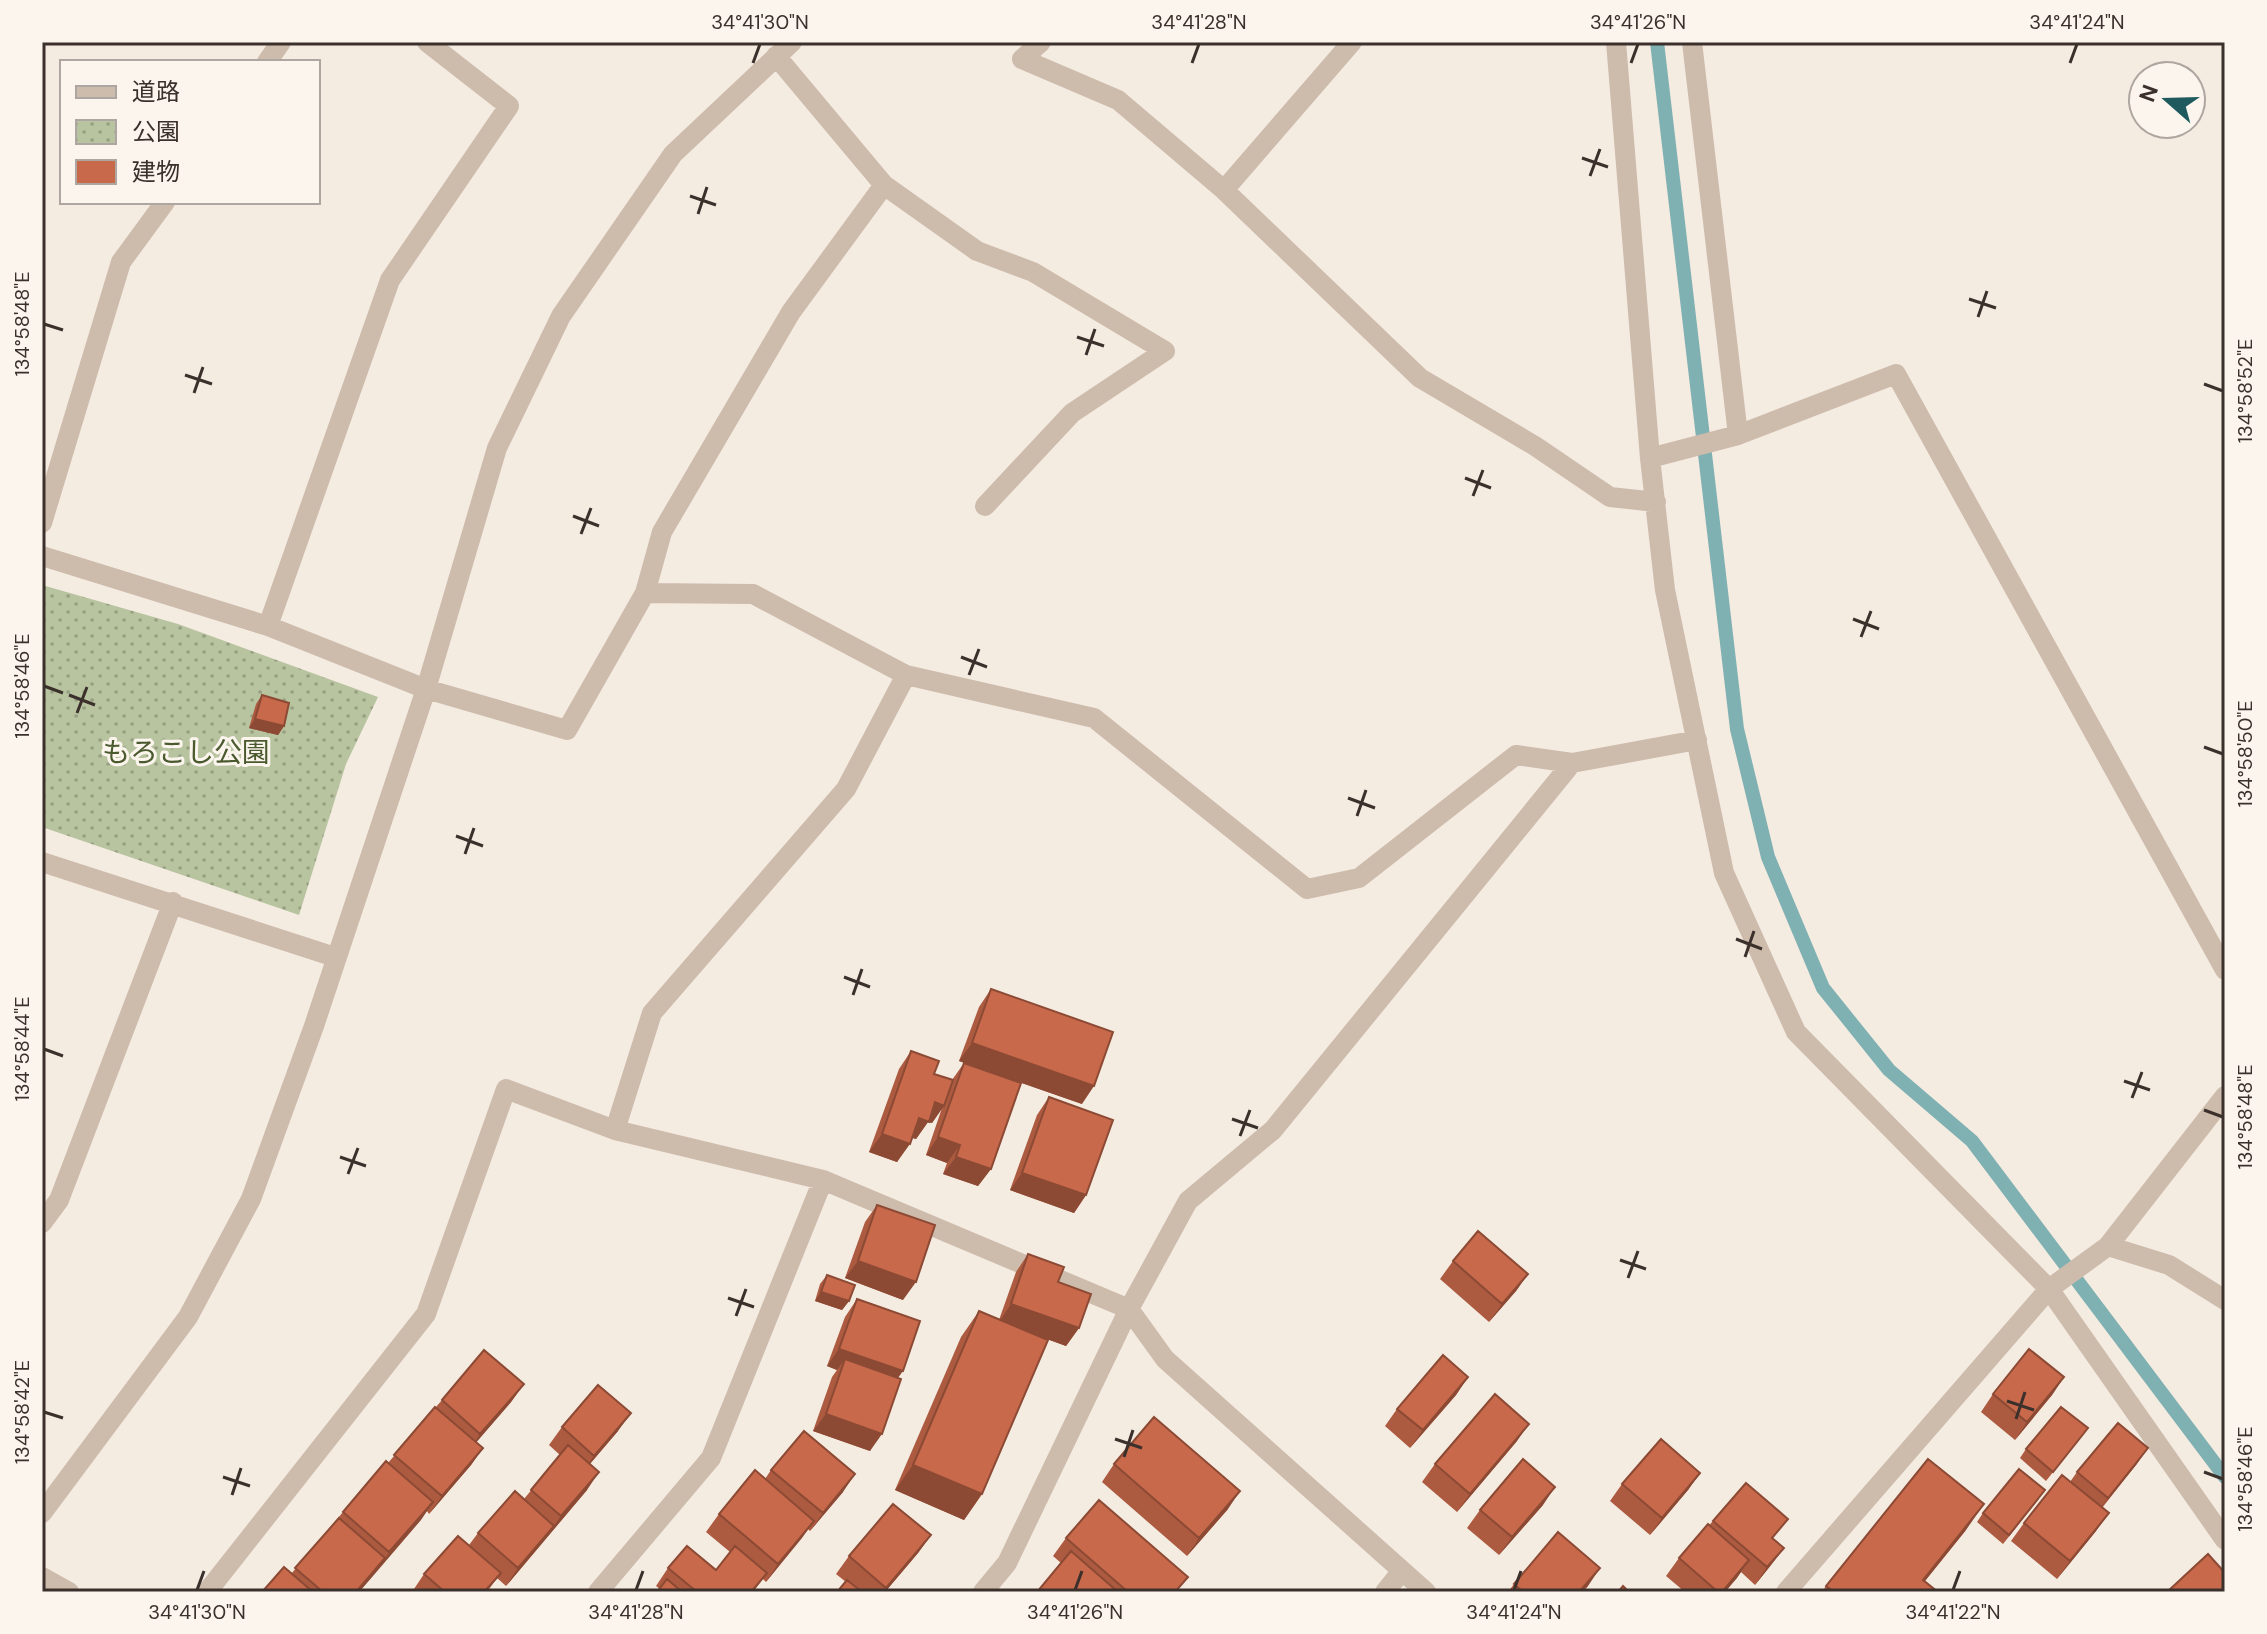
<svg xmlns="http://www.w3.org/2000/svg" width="2267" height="1634" viewBox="0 0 2267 1634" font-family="'DM Sans','Noto Sans JP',sans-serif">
	<defs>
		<pattern id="park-dots" width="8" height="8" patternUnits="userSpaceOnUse" patternTransform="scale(2)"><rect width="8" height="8" fill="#b8c4a0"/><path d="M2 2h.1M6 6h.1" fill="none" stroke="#97a083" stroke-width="1.8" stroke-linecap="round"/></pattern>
	</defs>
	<rect width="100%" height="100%" fill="#f4ebe1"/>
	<path fill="url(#park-dots)" d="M 42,585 L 178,624 L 378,697 L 346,764 L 299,915 L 42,827 Z"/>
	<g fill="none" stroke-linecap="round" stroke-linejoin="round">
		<path stroke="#7fb0b2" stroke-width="14" d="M 1657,42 L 1737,729 L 1768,857 L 1823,988 L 1889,1070 L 1972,1141 L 2225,1477"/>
		<path stroke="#cdbbac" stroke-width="20" d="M 1041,42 L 1022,59 L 1118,100 L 1224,190 L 1352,42
			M 1616,42 L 1650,458 L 1665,590 L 1724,873 L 1796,1032 L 2049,1289 L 2225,1540
			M 1692,42 L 1738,435 L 1896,374 L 2225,970
			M 267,62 L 281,42
			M 884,185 L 977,251 L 1033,272 L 1165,351 L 1072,413 L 985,506
			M 1224,190 L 1420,378 L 1535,446 L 1610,497 L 1656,502
			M 1650,458 L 1738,435
			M 42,523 L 121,262 L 165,202
			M 42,556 L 268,626 L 426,689 L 567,730 L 645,593 L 662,532 L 791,312 L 884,185 L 776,56
			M 645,593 L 753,594 L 906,675 L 1094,718 L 1307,889 L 1359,878 L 1516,755 L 1572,763
			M 268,626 L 390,280 L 509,106 L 427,42
			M 42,862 L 335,957
			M 615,1130 L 652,1013 L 846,789 L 906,675
			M 42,1223 L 59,1200 L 173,902
			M 2108,1246 L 2169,1265 L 2225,1300
			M 42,1513 L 188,1317 L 251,1199 L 314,1026 L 426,689 L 497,448 L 561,316 L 673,154 L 792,42
			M 42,1577 L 69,1592
			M 207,1592 L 426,1314 L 506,1089 L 615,1130 L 823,1180 L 1129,1309 L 1165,1359 L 1426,1592
			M 598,1592 L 711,1458 L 823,1180
			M 983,1592 L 1007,1563 L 1129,1309 L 1188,1201 L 1273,1130 L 1572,763 L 1697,740
			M 1385,1592 L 1401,1572
			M 1786,1592 L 2049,1289 L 2108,1246 L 2225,1096"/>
	</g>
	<path fill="#ac5a40" d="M 262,695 L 284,726 L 278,735 L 249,728 L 256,704 Z
		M 991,989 L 1082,1104 L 959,1061 L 979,1007 Z
		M 911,1051 L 934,1074 L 952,1080 L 964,1063 L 991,1169 L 978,1186 L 943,1174 L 947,1163 L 926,1155 L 942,1108 L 932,1123 L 928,1122 L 916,1139 L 912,1138 L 897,1162 L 869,1152 L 899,1069 Z
		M 1049,1097 L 1086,1195 L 1074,1213 L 1010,1190 L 1037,1115 Z
		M 877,1205 L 903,1300 L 845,1278 L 865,1222 Z
		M 1028,1254 L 1058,1282 L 1079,1328 L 1066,1346 L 1037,1335 L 982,1494 L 964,1520 L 895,1490 L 961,1337 L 979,1311 L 999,1320 L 1016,1272 Z
		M 1453,1261 L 1528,1274 L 1516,1291 L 1489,1322 L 1440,1279 Z
		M 827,1275 L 849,1301 L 842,1310 L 815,1301 L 820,1284 Z
		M 857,1299 L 898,1378 L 870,1451 L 813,1431 L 832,1377 L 837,1370 L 827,1366 L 845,1317 Z
		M 1468,1377 L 1456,1395 L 1410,1448 L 1385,1426 L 1397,1409 Z
		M 2064,1377 L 2052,1395 L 2015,1440 L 1981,1412 L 1993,1394 Z
		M 524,1384 L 511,1402 L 476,1442 L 483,1448 L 471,1465 L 429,1514 L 427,1511 L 359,1592 L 262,1592 L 291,1574 L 343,1512 L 388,1463 L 442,1400 Z
		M 562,1427 L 618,1431 L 590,1464 L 587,1490 L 506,1586 L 497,1578 L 487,1592 L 412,1592 L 424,1574 L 469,1545 L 478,1533 L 524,1499 L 560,1455 L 549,1445 Z
		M 2088,1428 L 2046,1481 L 2020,1458 L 2026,1449 Z
		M 1517,1441 L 1457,1512 L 1422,1482 L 1435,1464 Z
		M 2148,1448 L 2136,1465 L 2102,1508 L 2096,1531 L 2057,1579 L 2011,1541 L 2024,1523 L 2070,1482 L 2077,1472 Z
		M 1114,1464 L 1228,1509 L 1187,1556 L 1102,1482 Z
		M 771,1470 L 843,1492 L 810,1531 L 808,1529 L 766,1582 L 763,1579 L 753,1592 L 657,1592 L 660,1589 L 656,1586 L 668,1568 L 716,1570 L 730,1552 L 706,1532 L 719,1514 L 765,1479 Z
		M 1700,1473 L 1688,1490 L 1650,1535 L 1610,1501 L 1622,1484 Z
		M 2039,1499 L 2003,1544 L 1977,1522 L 1983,1513 Z
		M 1543,1505 L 1499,1555 L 1467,1528 L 1480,1510 Z
		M 1713,1521 L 1784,1548 L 1771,1565 L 1755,1585 L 1741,1572 L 1725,1592 L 1685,1592 L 1666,1576 L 1679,1558 Z
		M 1966,1530 L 1925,1581 L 1938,1592 L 1822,1592 L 1826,1586 Z
		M 931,1535 L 918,1553 L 885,1592 L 837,1592 L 846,1582 L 836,1574 L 849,1556 Z
		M 1066,1538 L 1178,1592 L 1037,1592 L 1061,1563 L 1053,1556 Z
		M 1514,1584 L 1588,1586 L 1582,1592 L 1508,1592 Z"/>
	<path fill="#8c4a34" d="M 255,719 L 284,726 L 278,735 L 249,728 Z
		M 972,1043 L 1094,1086 L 1082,1104 L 959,1061 Z
		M 935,1102 L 944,1106 L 932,1123 L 928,1122 L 916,1139 L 907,1136 L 919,1118 Z
		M 882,1134 L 910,1144 L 897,1162 L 869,1152 Z
		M 938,1137 L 960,1145 L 947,1163 L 926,1155 Z
		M 956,1157 L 991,1169 L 978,1186 L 943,1174 Z
		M 1022,1173 L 1086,1195 L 1074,1213 L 1010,1190 Z
		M 858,1261 L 916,1282 L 903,1300 L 845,1278 Z
		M 1528,1274 L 1516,1291 L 1489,1322 L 1502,1304 Z
		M 821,1292 L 849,1301 L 842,1310 L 815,1301 Z
		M 1011,1304 L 1079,1328 L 1066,1346 L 999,1322 Z
		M 839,1349 L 903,1371 L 890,1389 L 845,1359 L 837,1370 L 827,1366 Z
		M 1468,1377 L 1456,1395 L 1410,1448 L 1423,1430 Z
		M 2064,1377 L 2052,1395 L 2015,1440 L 2027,1422 Z
		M 524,1384 L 511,1402 L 468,1452 L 480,1434 Z
		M 631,1413 L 618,1431 L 581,1474 L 594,1456 Z
		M 826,1414 L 882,1434 L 870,1451 L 813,1431 Z
		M 1529,1424 L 1517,1441 L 1457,1512 L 1470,1494 Z
		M 483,1448 L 471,1465 L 429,1514 L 442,1496 Z
		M 2148,1448 L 2136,1465 L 2095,1515 L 2108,1498 Z
		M 913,1465 L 982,1494 L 964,1520 L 895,1490 Z
		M 599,1472 L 587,1490 L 506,1586 L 518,1568 L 553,1527 L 561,1516 Z
		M 1700,1473 L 1688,1490 L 1650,1535 L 1662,1518 Z
		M 855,1474 L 843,1492 L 810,1531 L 823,1513 Z
		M 1555,1487 L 1543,1505 L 1499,1555 L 1512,1537 Z
		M 1240,1491 L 1228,1509 L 1187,1556 L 1199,1538 Z
		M 433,1502 L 421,1520 L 373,1576 L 359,1592 L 356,1592 Z
		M 1984,1504 L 1966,1530 L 1916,1592 L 1923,1580 Z
		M 2109,1513 L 2096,1531 L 2057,1579 L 2070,1561 Z
		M 814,1521 L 802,1538 L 766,1582 L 778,1564 Z
		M 931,1535 L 918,1553 L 885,1592 L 883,1592 Z
		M 1784,1548 L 1771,1565 L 1755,1585 L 1767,1567 Z
		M 1749,1560 L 1737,1578 L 1725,1592 L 1722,1592 Z
		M 1600,1568 L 1588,1586 L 1582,1592 L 1579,1592 Z"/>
	<path fill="#c8694b" stroke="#8c4a34" stroke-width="2" d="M 262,695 L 289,703 L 284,726 L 255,719 Z
		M 991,989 L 1113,1032 L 1094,1086 L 972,1043 Z
		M 911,1051 L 939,1061 L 934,1074 L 953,1080 L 944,1106 L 935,1102 L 929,1122 L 919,1118 L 910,1144 L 882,1134 Z
		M 964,1063 L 1021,1083 L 991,1169 L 956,1157 L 960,1145 L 938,1137 Z
		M 1049,1097 L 1113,1120 L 1086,1195 L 1022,1173 Z
		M 877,1205 L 935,1225 L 916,1282 L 858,1261 Z
		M 1478,1231 L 1528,1274 L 1502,1304 L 1453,1261 Z
		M 1028,1254 L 1064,1267 L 1058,1282 L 1091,1294 L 1079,1328 L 1011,1304 Z
		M 827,1275 L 855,1285 L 849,1301 L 821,1292 Z
		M 857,1299 L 920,1321 L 903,1371 L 839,1349 Z
		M 979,1311 L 1048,1340 L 982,1494 L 913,1465 Z
		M 2029,1349 L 2064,1377 L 2027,1422 L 1993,1394 Z
		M 484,1350 L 524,1384 L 480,1434 L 442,1400 Z
		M 1443,1355 L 1468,1377 L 1423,1430 L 1397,1409 Z
		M 845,1359 L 901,1379 L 882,1434 L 826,1414 Z
		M 598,1385 L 631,1413 L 594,1456 L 562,1427 Z
		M 1495,1394 L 1529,1424 L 1470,1494 L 1435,1464 Z
		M 435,1407 L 483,1448 L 442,1496 L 394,1455 Z
		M 2061,1407 L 2088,1428 L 2053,1472 L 2026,1449 Z
		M 1154,1417 L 1240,1491 L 1199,1538 L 1114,1464 Z
		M 2118,1423 L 2148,1448 L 2108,1498 L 2077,1472 Z
		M 804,1431 L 855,1474 L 823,1513 L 771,1470 Z
		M 1661,1439 L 1700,1473 L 1662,1518 L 1622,1484 Z
		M 568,1445 L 599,1472 L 561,1516 L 531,1490 Z
		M 1523,1459 L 1555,1487 L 1512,1537 L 1480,1510 Z
		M 1928,1459 L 1984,1504 L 1923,1580 L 1938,1592 L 1834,1592 L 1826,1586 Z
		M 386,1461 L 433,1502 L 389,1552 L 343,1512 Z
		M 2019,1469 L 2045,1490 L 2009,1535 L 1983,1513 Z
		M 755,1470 L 814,1521 L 778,1564 L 719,1514 Z
		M 2062,1475 L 2109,1513 L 2070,1561 L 2024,1523 Z
		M 1746,1483 L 1788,1519 L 1772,1538 L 1784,1548 L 1767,1567 L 1713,1521 Z
		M 515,1491 L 554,1526 L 518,1568 L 478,1533 Z
		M 1099,1500 L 1188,1577 L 1175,1592 L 1128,1592 L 1066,1538 Z
		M 893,1504 L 931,1535 L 886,1588 L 849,1556 Z
		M 339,1518 L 385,1558 L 356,1592 L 323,1592 L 295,1568 Z
		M 1708,1524 L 1749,1560 L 1722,1592 L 1718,1592 L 1679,1558 Z
		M 1558,1532 L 1600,1568 L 1579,1592 L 1523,1592 L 1514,1584 Z
		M 458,1536 L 501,1573 L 484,1592 L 445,1592 L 424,1574 Z
		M 687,1546 L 716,1570 L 735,1546 L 767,1573 L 751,1592 L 697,1592 L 668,1568 Z
		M 1071,1551 L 1118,1592 L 1037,1592 Z
		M 2208,1554 L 2225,1573 L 2225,1592 L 2167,1592 Z
		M 284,1567 L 313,1592 L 262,1592 Z
		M 667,1579 L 682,1592 L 657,1592 Z
		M 847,1580 L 862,1592 L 837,1592 Z
		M 1623,1586 L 1629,1592 L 1618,1592 Z"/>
	<path fill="none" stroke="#3b302b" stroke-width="3" d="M 753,63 L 760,44M 1192,63 L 1199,44M 1631,63 L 1638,44M 2070,63 L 2077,44M 1582,158 L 1608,167M 1590,176 L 1600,149M 690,196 L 716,205M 698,214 L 707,187M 1969,299 L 1996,308M 1978,317 L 1987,291M 44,324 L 63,330M 1077,337 L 1104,346M 1086,355 L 1095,329M 185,375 L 212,384M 2204,384 L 2223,391M 194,393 L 203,367M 1465,478 L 1491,488M 1473,496 L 1483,470M 573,516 L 599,526M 581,534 L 591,508M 1853,619 L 1879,629M 1861,637 L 1871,611M 961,657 L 987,667M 969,675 L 979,649M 44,686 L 63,693M 69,695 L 95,705M 77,713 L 87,687M 2204,747 L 2223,754M 1348,798 L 1375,808M 1357,816 L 1366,790M 456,836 L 483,846M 465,854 L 474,828M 1736,939 L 1762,949M 1745,957 L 1754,931M 844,977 L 870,987M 853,995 L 862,969M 44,1049 L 63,1056M 2124,1081 L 2150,1090M 2132,1098 L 2142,1072M 2204,1110 L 2223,1117M 1232,1119 L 1258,1128M 1240,1136 L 1250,1110M 340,1157 L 366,1166M 348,1174 L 358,1148M 1620,1260 L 1646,1269M 1628,1278 L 1638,1251M 728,1298 L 754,1307M 736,1316 L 746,1289M 2007,1401 L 2034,1410M 44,1412 L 63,1418M 2016,1419 L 2025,1392M 1115,1439 L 1142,1448M 1124,1457 L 1133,1430M 2204,1472 L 2223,1479M 223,1477 L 250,1486M 232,1495 L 241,1468M 197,1590 L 204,1571M 636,1590 L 643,1571M 1075,1590 L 1082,1571M 1514,1590 L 1521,1571M 1953,1590 L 1960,1571"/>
	<g text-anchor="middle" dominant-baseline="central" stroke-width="6" stroke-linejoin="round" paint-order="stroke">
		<g font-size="28" fill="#4a5a2e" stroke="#fbf5ee">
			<text x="186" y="752">もろこし公園</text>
		</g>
	</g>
	<rect width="2267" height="1634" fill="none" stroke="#fbf5ee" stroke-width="88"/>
	<rect x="60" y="60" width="260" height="144" fill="#fbf5ee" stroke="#aea6a0" stroke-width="2"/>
	<rect x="76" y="86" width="40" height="12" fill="#cdbbac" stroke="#aea6a0" stroke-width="2"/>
	<text x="132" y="100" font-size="24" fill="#3b302b">道路</text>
	<rect x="76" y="120" width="40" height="24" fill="url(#park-dots)" stroke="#aea6a0" stroke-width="2"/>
	<text x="132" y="140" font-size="24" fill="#3b302b">公園</text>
	<rect x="76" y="160" width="40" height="24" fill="#c8694b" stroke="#aea6a0" stroke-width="2"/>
	<text x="132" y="180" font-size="24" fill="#3b302b">建物</text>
	<g transform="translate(2167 100) rotate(290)"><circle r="38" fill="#fbf5ee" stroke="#aea6a0" stroke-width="2"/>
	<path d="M0-6L14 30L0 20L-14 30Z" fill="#1f5a5e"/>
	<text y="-12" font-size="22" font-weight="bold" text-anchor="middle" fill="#3b302b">N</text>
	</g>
	<rect x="44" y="44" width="2179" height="1546" fill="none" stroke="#3b302b" stroke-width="3"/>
	<g font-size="20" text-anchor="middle" fill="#3b302b">
		<text x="760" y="29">34°41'30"N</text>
		<text x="1199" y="29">34°41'28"N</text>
		<text x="1638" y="29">34°41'26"N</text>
		<text x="2077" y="29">34°41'24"N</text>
		<text transform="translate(22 324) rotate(-90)" y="7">134°58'48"E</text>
		<text transform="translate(2245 391) rotate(-90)" y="7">134°58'52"E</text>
		<text transform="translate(22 686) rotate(-90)" y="7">134°58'46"E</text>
		<text transform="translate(2245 754) rotate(-90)" y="7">134°58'50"E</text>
		<text transform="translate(22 1049) rotate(-90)" y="7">134°58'44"E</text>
		<text transform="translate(2245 1117) rotate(-90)" y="7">134°58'48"E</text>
		<text transform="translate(22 1412) rotate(-90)" y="7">134°58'42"E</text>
		<text transform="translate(2245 1479) rotate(-90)" y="7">134°58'46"E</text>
		<text x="197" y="1619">34°41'30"N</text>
		<text x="636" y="1619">34°41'28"N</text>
		<text x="1075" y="1619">34°41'26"N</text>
		<text x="1514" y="1619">34°41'24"N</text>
		<text x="1953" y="1619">34°41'22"N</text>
	</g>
</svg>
